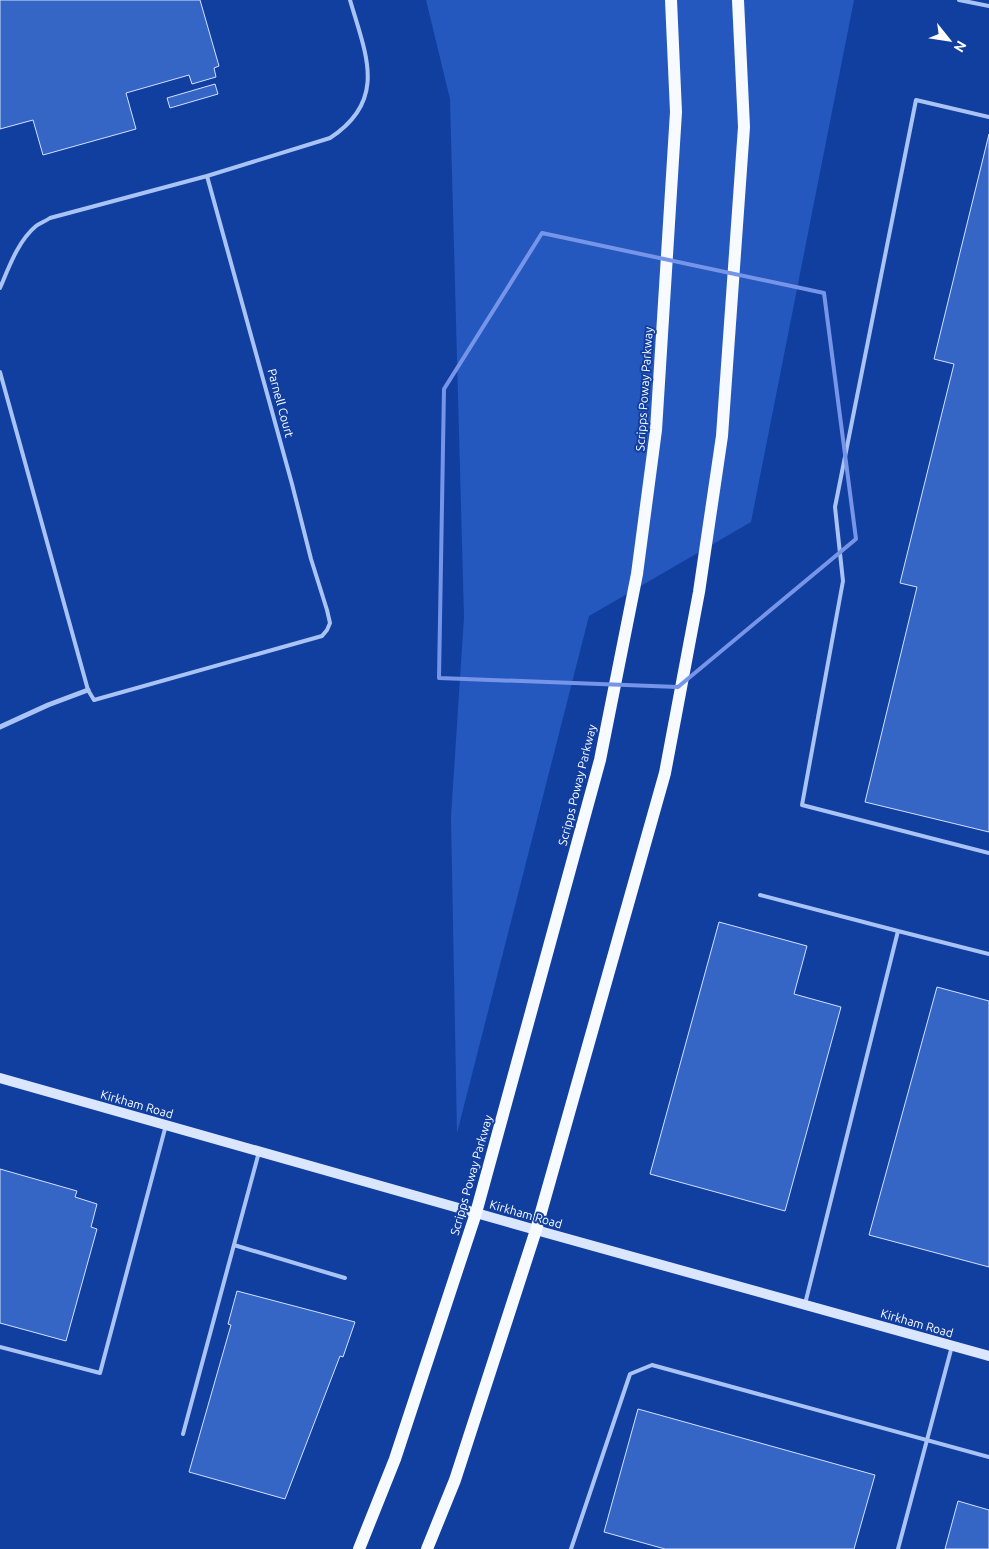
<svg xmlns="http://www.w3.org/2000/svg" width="989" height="1549" viewBox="0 0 989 1549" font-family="Ubuntu,sans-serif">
	<rect width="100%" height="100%" fill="#113fa0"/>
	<path fill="#2458bf" d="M 426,0 L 854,0 L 751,522 L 589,616 L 457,1133 L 451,817 L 464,617 L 450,99 Z"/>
	<path fill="#3565c5" stroke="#d2e1fe" d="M 0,0 L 200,0 L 219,66 L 214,68 L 216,77 L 192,84 L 189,75 L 126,93 L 136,129 L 43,155 L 33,120 L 0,129 Z
		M 215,84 L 218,94 L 170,108 L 167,98 Z
		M 989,134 L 989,832 L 865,802 L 917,587 L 900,583 L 954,364 L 934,359 Z
		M 719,922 L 807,946 L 794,994 L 841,1007 L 785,1211 L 650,1174 Z
		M 937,987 L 989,1001 L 989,1267 L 869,1235 Z
		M 0,1169 L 77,1191 L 75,1197 L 97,1204 L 91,1227 L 97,1229 L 66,1341 L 0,1323 Z
		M 237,1291 L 355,1322 L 343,1357 L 340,1356 L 285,1499 L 189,1472 L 231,1325 L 228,1324 Z
		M 638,1409 L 875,1475 L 854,1549 L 665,1549 L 604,1532 Z
		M 958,1501 L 989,1510 L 989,1549 L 945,1549 Z"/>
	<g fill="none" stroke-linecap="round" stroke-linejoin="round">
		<path stroke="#a9c3f5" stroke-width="4" d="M 959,0 L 989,6
			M 989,117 L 916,100 L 835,507 L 843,581 L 802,805 L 989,853
			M 207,176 L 330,138 C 388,100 366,55 350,0
			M 0,288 C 9,267 18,241 36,226 C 40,223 46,221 50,218 L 207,176 L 292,484 L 311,559 L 327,610 L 330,623 L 327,630 L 322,636 L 94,700 L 88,690 L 0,372
			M 760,895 L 898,931
			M 234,1245 L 345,1278
			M 805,1304 L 898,931 L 989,954
			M 0,1347 L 100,1373 L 166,1125
			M 183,1434 L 259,1152
			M 571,1549 L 630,1374 L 652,1365 L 989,1457
			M 898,1549 L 952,1346"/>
		<path stroke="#a9c3f5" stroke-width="5" d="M 0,727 L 48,705 L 88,690"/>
		<path stroke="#dae5fe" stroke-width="10" d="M 0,1078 L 536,1230 L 989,1356"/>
		<path stroke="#f7faff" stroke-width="12" d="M 359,1549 L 395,1459 L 476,1213 L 600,760 L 637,574 L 656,430 L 676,112 L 671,0
			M 427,1549 L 455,1480 L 536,1230 L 665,773 L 699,592 L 722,436 L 744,127 L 738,0"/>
	</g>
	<path fill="none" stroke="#7795e8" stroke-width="4" stroke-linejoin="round" d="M 542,233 L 824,293 L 856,539 L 678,687 L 439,678 L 444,389 Z"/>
	<g text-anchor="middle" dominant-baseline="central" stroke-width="4" stroke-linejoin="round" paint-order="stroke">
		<g font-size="12" fill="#fff" stroke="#113fa0">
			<text transform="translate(644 389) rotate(-86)">Scripps Poway Parkway</text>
			<text transform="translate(281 403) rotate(75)">Parnell Court</text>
			<text transform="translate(577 785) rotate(-76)">Scripps Poway Parkway</text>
			<text transform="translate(137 1104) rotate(16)">Kirkham Road</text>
			<text transform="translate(471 1175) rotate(-74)">Scripps Poway Parkway</text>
			<text transform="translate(526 1214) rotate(16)">Kirkham Road</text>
			<text transform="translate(917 1323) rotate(16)">Kirkham Road</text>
		</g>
	</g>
	<g transform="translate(949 40) rotate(120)" stroke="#113fa0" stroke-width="4" paint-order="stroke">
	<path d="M0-4L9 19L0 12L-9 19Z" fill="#ffffff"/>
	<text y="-8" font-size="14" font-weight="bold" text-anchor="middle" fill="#ffffff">N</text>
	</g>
</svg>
